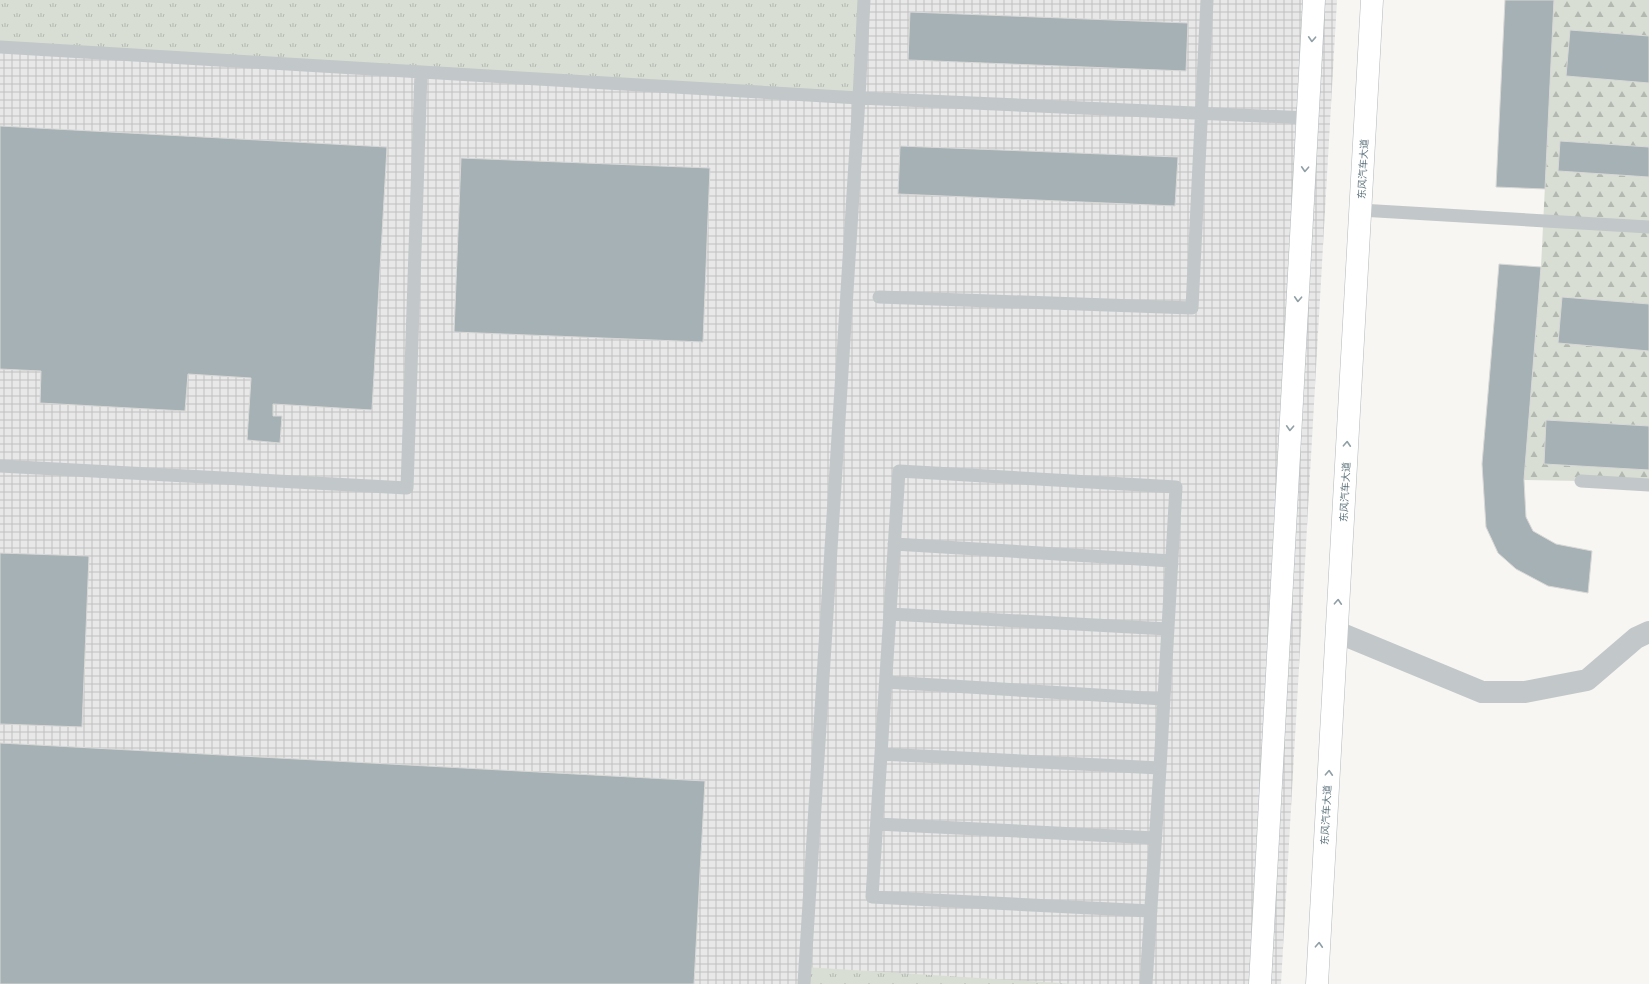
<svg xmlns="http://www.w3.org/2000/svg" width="1649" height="984" viewBox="0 0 1649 984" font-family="'Asap Condensed','Noto Sans SC',sans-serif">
	<defs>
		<pattern id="industrial-grid" width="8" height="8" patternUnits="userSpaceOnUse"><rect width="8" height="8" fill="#e7e8e7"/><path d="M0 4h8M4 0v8" fill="none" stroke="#bfc1c0"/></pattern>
		<pattern id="grass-tufts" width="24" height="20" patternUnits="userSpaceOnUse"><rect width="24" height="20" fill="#d9ded4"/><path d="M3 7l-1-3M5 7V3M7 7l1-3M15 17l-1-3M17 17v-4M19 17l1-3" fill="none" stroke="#b3b9b1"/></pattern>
		<pattern id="forest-firs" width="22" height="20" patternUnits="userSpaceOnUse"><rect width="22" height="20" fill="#d9ded4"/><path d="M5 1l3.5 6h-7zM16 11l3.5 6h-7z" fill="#b3b9b1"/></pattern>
	</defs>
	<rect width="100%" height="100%" fill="#f7f6f3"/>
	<path fill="url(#industrial-grid)" d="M 0,0 L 1337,0 L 1281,984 L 0,984 Z"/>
	<path fill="url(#grass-tufts)" d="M 0,0 L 864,0 L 859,98 L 0,47 Z
		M 805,967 L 1075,984 L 804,984 Z"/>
	<path fill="url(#forest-firs)" d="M 1554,0 L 1649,0 L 1649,485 L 1581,481 L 1524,480 L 1541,267 Z"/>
	<path fill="#a6b1b5" stroke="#d8d8d6" d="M 1505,0 L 1554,0 L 1545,189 L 1496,187 Z
		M 910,12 L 1188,23 L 1186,71 L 908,60 Z
		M 1570,30 L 1649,36 L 1649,83 L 1566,76 Z
		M 0,126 L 387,147 L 372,410 L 273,404 L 273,416 L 282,416 L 280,443 L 247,440 L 251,378 L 188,374 L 185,411 L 40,403 L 41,371 L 0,369 Z
		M 1560,141 L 1649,147 L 1649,177 L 1558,171 Z
		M 900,146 L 1178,157 L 1175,206 L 898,194 Z
		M 461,158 L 710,168 L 703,342 L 454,332 Z
		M 1499,264 L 1541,267 L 1524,480 L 1526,517 L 1533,531 L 1556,544 L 1592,551 L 1588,593 L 1548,586 L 1516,569 L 1498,553 L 1486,527 L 1482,464 Z
		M 1562,297 L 1649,304 L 1649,351 L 1558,343 Z
		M 1546,420 L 1649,426 L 1649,470 L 1544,464 Z
		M 0,553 L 89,556 L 82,727 L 0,724 Z
		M 0,743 L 705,781 L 694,984 L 0,984 Z"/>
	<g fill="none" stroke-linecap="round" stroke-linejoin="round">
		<g stroke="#b3b9bc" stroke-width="23">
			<path id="primary" d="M 1260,984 L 1314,0
				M 1317,984 L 1372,0"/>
		</g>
		<path stroke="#c2c7c9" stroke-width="13" d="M 0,47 L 859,98 L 864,0
			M 1360,210 L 1649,227
			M 879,297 L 1192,308 L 1207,0
			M 0,466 L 407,488 L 421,72
			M 1581,481 L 1649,485
			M 894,544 L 1172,561
			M 890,614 L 1168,629
			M 886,682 L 1163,699
			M 881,754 L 899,471 L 1176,487 L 1160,768
			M 877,824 L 1155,838
			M 804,984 L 859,98 L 1308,118
			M 1146,984 C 1151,912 1155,840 1160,768 L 881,754 L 872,897 L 1151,911"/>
		<path stroke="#c2c7c9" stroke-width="22" d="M 1337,632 L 1482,692 L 1525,692 L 1587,680 L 1636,638 L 1649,632"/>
		<use href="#primary" stroke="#fff" stroke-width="22"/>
	</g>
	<defs><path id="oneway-chevron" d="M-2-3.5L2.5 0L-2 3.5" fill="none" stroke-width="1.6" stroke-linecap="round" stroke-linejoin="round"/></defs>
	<g stroke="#909fa5">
		<use href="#oneway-chevron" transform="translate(1312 39) rotate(93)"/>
		<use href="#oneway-chevron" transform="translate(1305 169) rotate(93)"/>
		<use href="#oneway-chevron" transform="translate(1298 299) rotate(93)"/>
		<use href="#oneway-chevron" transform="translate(1290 428) rotate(93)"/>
		<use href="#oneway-chevron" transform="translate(1347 444) rotate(-87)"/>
		<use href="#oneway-chevron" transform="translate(1338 602) rotate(-87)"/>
		<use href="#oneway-chevron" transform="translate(1329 773) rotate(-87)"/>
		<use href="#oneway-chevron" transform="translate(1319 945) rotate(-87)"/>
	</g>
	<g text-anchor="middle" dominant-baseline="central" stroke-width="4" stroke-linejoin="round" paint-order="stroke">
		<g font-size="10" fill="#61767f" stroke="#fff">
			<text transform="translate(1363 169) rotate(-87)">东风汽车大道</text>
			<text transform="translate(1345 492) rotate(-87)">东风汽车大道</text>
			<text transform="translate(1326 815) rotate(-87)">东风汽车大道</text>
		</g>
	</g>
</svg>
